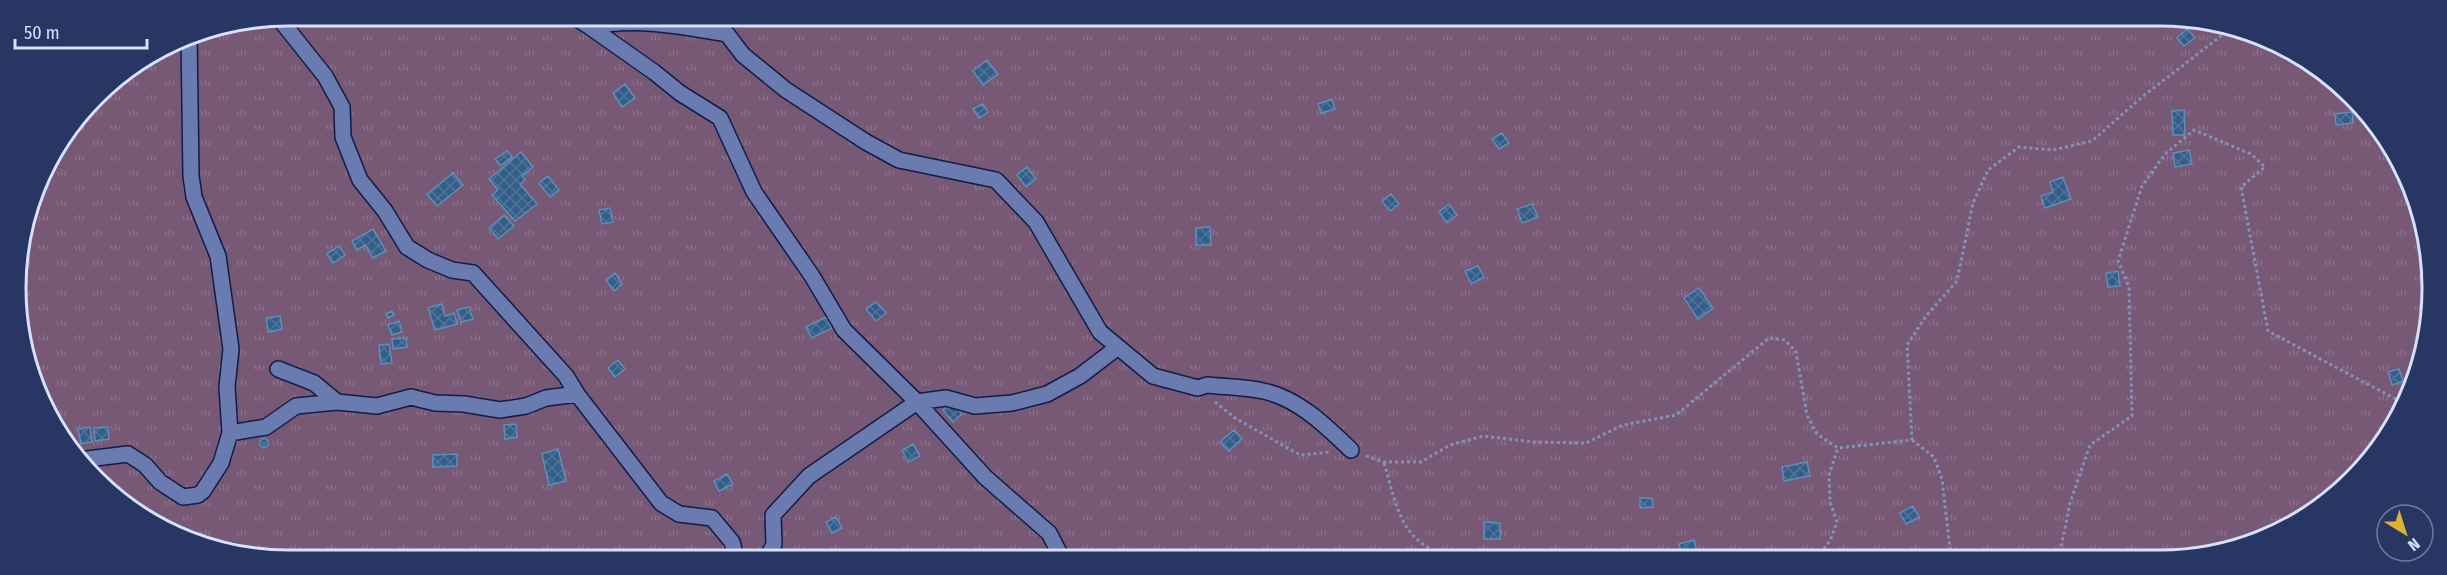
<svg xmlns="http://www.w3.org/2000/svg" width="2447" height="575" viewBox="0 0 2447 575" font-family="'Fira Sans Condensed',sans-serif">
	<defs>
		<pattern id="grass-tufts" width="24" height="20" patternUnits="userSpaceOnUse" patternTransform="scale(1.5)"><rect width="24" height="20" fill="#775875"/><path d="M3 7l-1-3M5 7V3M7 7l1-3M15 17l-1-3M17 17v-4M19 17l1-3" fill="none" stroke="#8a708a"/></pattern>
		<pattern id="building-cross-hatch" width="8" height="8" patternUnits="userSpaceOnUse" patternTransform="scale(1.5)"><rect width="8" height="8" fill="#335e87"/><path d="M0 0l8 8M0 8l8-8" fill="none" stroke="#507599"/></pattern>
	</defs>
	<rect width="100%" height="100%" fill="#283664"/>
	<path fill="url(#grass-tufts)" d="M 288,15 L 2195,17 L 2296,52 L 2376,122 L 2423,217 L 2430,323 L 2404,408 L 2352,480 L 2280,532 L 2195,558 L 252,558 L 152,524 L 72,454 L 24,358 L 16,269 L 43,167 L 108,83 L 184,36 Z"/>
	<path fill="url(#building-cross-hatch)" stroke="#618db9" stroke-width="1.5" d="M 1102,16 L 1116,16 L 1117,17 L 1105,23 Z
		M 2195,17 L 2210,22 L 2211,27 L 2197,28 Z
		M 2187,29 L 2195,38 L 2184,46 L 2177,38 Z
		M 987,60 L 998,74 L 983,85 L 973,71 Z
		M 625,84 L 635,98 L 622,107 L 613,93 Z
		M 1332,99 L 1335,109 L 1321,113 L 1318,104 Z
		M 983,104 L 988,112 L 979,118 L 973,109 Z
		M 2184,110 L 2185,135 L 2173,135 L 2172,111 Z
		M 2352,112 L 2353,123 L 2336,125 L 2335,114 Z
		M 1502,133 L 1509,143 L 1499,149 L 1492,139 Z
		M 2189,150 L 2192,164 L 2175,167 L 2173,153 Z
		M 507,151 L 512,157 L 500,166 L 495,159 Z
		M 521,152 L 533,167 L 522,176 L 525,180 L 520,184 L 537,204 L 515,221 L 492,195 L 498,190 L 489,179 Z
		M 1027,167 L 1036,179 L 1026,187 L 1017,175 Z
		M 453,173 L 463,185 L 437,206 L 427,194 Z
		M 548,176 L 559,190 L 550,197 L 539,183 Z
		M 2063,177 L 2071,199 L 2045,208 L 2041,196 L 2053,192 L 2050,182 Z
		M 1391,194 L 1399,204 L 1390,211 L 1382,201 Z
		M 1449,204 L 1457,215 L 1447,223 L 1439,212 Z
		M 1532,204 L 1538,217 L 1522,223 L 1517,209 Z
		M 610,208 L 613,222 L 602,224 L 599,210 Z
		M 504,215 L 514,226 L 498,239 L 489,228 Z
		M 1210,227 L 1211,245 L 1196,245 L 1196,228 Z
		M 373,229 L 386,251 L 373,258 L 365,245 L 357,250 L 352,241 Z
		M 339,246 L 345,255 L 333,263 L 327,254 Z
		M 1478,266 L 1484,277 L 1471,284 L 1465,271 Z
		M 2118,271 L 2120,286 L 2108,287 L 2106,273 Z
		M 615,273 L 622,284 L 614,291 L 606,280 Z
		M 1699,288 L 1713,308 L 1698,319 L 1684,298 Z
		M 876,302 L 886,313 L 876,321 L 866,309 Z
		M 442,304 L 445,316 L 454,313 L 457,324 L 435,330 L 428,308 Z
		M 469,307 L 473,319 L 461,322 L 457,310 Z
		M 392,311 L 394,315 L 388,318 L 386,314 Z
		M 280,316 L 282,329 L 268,332 L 266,318 Z
		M 826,317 L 832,328 L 812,338 L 806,327 Z
		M 399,321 L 402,332 L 392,335 L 388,325 Z
		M 406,338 L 407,347 L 393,349 L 392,339 Z
		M 389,344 L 392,363 L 381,364 L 379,345 Z
		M 618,360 L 625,369 L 615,377 L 608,368 Z
		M 2399,369 L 2403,381 L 2392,385 L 2388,372 Z
		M 951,402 L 962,414 L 953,422 L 943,410 Z
		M 516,424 L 517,437 L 505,439 L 504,425 Z
		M 90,427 L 92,442 L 81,444 L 78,429 Z
		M 108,427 L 109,439 L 95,441 L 94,428 Z
		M 1234,430 L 1242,439 L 1229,451 L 1220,442 Z
		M259.5 443a4.5 4.5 0 1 1 9 0a4.5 4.5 0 1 1-9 0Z
		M 913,444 L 920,456 L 908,462 L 902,450 Z
		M 558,449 L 566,481 L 549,485 L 542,454 Z
		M 457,454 L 457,466 L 433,467 L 433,455 Z
		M 1807,462 L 1810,476 L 1784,481 L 1782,467 Z
		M 727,474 L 733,484 L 719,491 L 714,481 Z
		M 1640,498 L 1652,498 L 1653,507 L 1640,508 Z
		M 1913,506 L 1919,517 L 1906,524 L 1900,513 Z
		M 836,517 L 842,528 L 832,533 L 826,522 Z
		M 1484,522 L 1500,523 L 1500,539 L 1484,539 Z
		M 1694,540 L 1697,552 L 1683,557 L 1679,544 Z"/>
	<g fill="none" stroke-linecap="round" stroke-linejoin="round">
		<g stroke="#111c47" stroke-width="18">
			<path id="minor" d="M 571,15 L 590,27 C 636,17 681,26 727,34 L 743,55 L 786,90 L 866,142 L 899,160 L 996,180 L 1036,222 L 1100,332 L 1153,376 L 1198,388 L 1207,385 C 1225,387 1245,387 1263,391 C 1298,398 1326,426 1351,450
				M 278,17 L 325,76 L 342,107 L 343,137 L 360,180 L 385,211 L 407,247 L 428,260 L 452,270 L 473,273 L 566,376 L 577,394 L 661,503 L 679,514 L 712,518 L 732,542 L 736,558
				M 590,27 L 654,72 L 680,93 L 720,118 L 754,192 L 812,276 L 844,330 L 917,402 L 985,477 L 1049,533 L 1062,558
				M 278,369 L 314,383 L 337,402
				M 230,433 L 266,427 L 296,406 L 337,402 L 377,406 L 411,397 L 435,403 L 464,404 L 500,410 L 526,406 L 546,398 L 577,394
				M 79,460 L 128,454 L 145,465 L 160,482 L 183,497 L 198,495 L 203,491 L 221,463 L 230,433 L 227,387 L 231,349 L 218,256 L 194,197 L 191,176 L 189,35
				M 231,551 L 235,552
				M 767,558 L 774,544 L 773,515 L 809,476 L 917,402 L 946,398 L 975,406 L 1012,403 L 1047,394 L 1080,376 L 1118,347"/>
		</g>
		<path stroke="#8592b7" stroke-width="3" stroke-dasharray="3 3" stroke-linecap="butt" d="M 1215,402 L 1235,418 L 1300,455 L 1331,452
			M 1912,440 L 1934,457 L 1942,479 L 1951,558
			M 1366,456 L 1384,462 L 1421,462 L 1450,445 L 1483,436 L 1533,442 L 1586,443 L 1623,425 L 1676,415 L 1769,338 L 1785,340 L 1796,352 L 1807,415 L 1817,434 L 1838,448 L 1912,440 L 1907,345 L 1926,316 L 1957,281 L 1973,203 L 1988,170 L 2019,147 L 2053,150 L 2092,141 L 2142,97 L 2230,29
			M 1384,463 C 1396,501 1399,541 1444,554 C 1460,559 1482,557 1499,558
			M 1816,558 L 1830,541 L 1837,522 L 1830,502 L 1829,475 L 1838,448
			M 2059,558 L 2070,503 L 2090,445 L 2132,416 L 2129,287 L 2118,261 L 2142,186 L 2165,154 L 2194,130 L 2251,154 L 2265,167 L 2241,187 L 2268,331 L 2405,404"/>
		<use href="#minor" stroke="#697baf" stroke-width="15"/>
	</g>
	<path d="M0 0H2447V575H0ZM288 26H2160A262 262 0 0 1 2422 288V288A262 262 0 0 1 2160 550H288A262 262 0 0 1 26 288V288A262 262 0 0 1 288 26Z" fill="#283664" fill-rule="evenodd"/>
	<path fill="none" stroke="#d6e1fe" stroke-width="3" d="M288 26H2160A262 262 0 0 1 2422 288V288A262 262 0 0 1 2160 550H288A262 262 0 0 1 26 288V288A262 262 0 0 1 288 26Z"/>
	<g transform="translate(2405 533) rotate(142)"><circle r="28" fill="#283664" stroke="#6e7aa2" stroke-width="1.5"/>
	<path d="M0-4.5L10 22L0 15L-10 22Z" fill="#dcb233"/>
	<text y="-9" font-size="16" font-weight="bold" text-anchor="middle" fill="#d6e1fe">N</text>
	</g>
	<path d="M15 39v9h132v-9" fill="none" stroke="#d6e1fe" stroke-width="3"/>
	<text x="24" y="39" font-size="18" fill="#d6e1fe" stroke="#283664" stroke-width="4.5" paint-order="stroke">50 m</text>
</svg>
